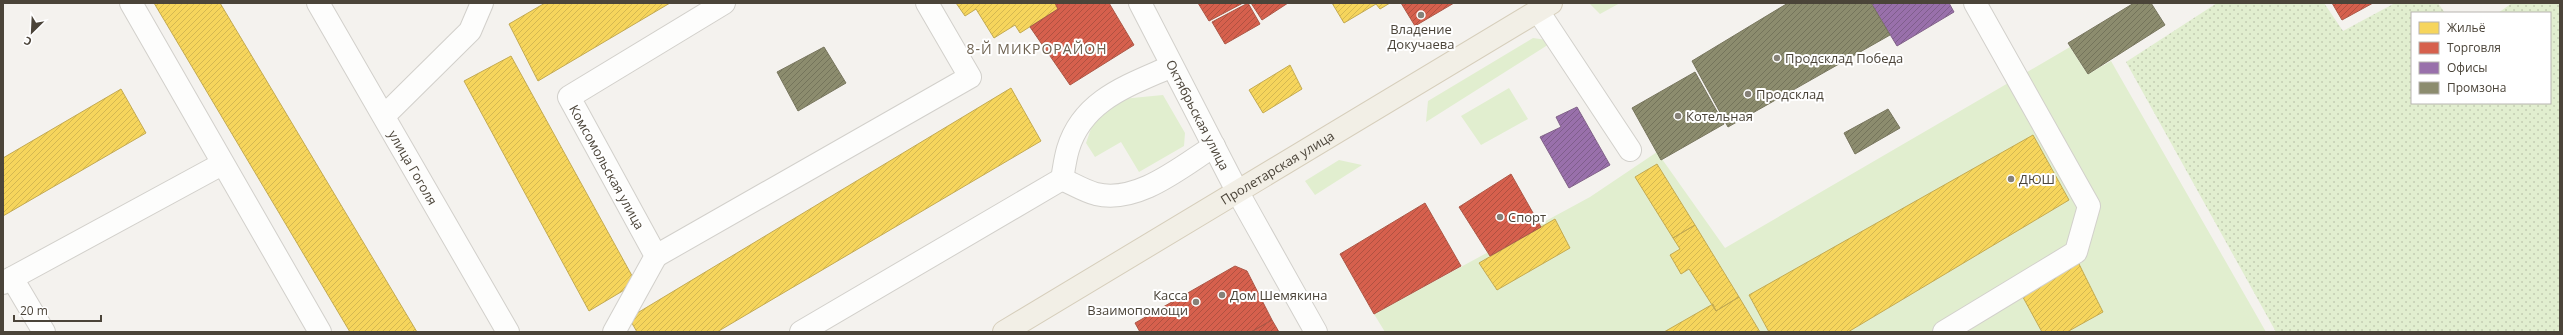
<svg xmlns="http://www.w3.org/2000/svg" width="2563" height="335" viewBox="0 0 2563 335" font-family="'Open Sans',sans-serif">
	<defs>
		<pattern id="park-dots" width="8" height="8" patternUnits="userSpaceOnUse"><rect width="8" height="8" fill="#e1eecf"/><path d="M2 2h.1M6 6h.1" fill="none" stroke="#c3cdb2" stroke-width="1.8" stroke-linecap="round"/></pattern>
		<pattern id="homes-hatch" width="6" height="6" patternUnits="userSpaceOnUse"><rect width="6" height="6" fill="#f6d55c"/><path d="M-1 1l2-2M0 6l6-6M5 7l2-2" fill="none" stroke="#d4b851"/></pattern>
		<pattern id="shops-hatch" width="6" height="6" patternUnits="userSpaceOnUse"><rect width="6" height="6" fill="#d6604d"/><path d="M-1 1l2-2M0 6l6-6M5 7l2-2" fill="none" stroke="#b05141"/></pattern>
		<pattern id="offices-hatch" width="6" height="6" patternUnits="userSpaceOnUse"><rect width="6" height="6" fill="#9970ab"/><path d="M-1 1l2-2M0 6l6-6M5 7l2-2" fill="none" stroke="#7f5e8c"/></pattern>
		<pattern id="industry-hatch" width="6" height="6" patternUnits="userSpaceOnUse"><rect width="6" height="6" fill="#8c8c6e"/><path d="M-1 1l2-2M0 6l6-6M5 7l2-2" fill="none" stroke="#74745b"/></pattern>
	</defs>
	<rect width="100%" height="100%" fill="#f4f2ee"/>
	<path fill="#e1eecf" d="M 1589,3 L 1620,3 L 1600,14 Z
		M 1533,38 L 1554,41 L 1426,122 L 1428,101 Z
		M 2070,47 L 2088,74 L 2111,61 L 2266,332 L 1385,332 L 1374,314 L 1590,197 L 1657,152 L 1725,248 Z
		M 1509,88 L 1528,119 L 1481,145 L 1461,116 Z
		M 1163,95 L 1185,133 L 1184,146 L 1139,172 L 1121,142 L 1095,157 L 1086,143 L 1094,120 L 1122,99 Z
		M 1339,160 L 1362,165 L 1315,195 L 1305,181 Z"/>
	<path fill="url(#park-dots)" d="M 2217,3 L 2324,3 L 2343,31 L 2395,3 L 2438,3 L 2445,13 L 2412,13 L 2412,103 L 2550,103 L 2550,13 L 2498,13 L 2512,3 L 2560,3 L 2560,332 L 2276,332 L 2126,62 Z"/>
	<path fill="url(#homes-hatch)" stroke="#c3aa52" d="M 154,3 L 220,3 L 417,332 L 350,332 Z
		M 545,3 L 670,3 L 538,81 L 509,24 Z
		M 956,3 L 1055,3 L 1058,9 L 1020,33 L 1015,25 L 994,38 L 976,9 L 965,16 Z
		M 1332,3 L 1390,3 L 1380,9 L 1376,4 L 1344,23 Z
		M 511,56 L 636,283 L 589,311 L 464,81 Z
		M 1290,65 L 1302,89 L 1263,113 L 1249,90 Z
		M 1011,88 L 1041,141 L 717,332 L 637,332 L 629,318 Z
		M 121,89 L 146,133 L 3,216 L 3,158 Z
		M 2033,135 L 2069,200 L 1848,332 L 1769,332 L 1749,295 Z
		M 1657,164 L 1695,225 L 1673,238 L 1635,177 Z
		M 1555,219 L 1570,248 L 1497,290 L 1479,263 Z
		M 1695,225 L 1739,297 L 1716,311 L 1689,269 L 1681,274 L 1670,255 L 1680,249 L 1673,238 Z
		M 2075,256 L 2103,312 L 2067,332 L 2042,332 L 2019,290 Z
		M 1739,297 L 1760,332 L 1664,332 L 1713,304 L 1716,311 Z"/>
	<path fill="url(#shops-hatch)" stroke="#ac5847" d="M 1055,3 L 1109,3 L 1134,45 L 1070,85 L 1030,27 L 1058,9 Z
		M 1198,3 L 1243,3 L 1209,21 Z
		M 1248,3 L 1260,24 L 1225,44 L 1212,22 Z
		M 1251,3 L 1288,3 L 1262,20 Z
		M 1401,3 L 1454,3 L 1415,26 Z
		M 2332,3 L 2373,3 L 2342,20 Z
		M 1511,174 L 1541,227 L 1490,256 L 1459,207 Z
		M 1425,203 L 1461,266 L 1374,314 L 1340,254 Z
		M 1235,266 L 1247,271 L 1272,320 L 1251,332 L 1140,332 L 1135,323 Z
		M 1272,320 L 1279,332 L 1251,332 Z"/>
	<path fill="url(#offices-hatch)" stroke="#826389" d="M 1871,3 L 1949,3 L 1954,12 L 1897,46 Z
		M 1577,107 L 1610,165 L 1569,188 L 1540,137 L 1561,127 L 1556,117 Z"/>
	<path fill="url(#industry-hatch)" stroke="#78765e" d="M 1788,3 L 1871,3 L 1890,35 L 1728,127 L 1692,61 Z
		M 2134,3 L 2151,3 L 2165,25 L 2088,74 L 2068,43 Z
		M 824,47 L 846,83 L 798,111 L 777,72 Z
		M 1695,72 L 1724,124 L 1661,160 L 1632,108 Z
		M 1888,109 L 1900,128 L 1855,154 L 1844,133 Z"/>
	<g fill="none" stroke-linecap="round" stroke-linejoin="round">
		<g stroke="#d2d0cb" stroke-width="24">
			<g id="minor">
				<path d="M 131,3 L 320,332"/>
				<path id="s1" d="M 318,3 L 508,332"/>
				<path id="s2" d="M 1140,3 L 1237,191 L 1316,332"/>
				<path d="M 1538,11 L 1630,150"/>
				<path d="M 384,116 L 470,31 L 482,3"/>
				<path d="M 1062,179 C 1073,184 1085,191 1096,194 C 1138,204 1181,167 1214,146"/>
				<path d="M 656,256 L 970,77 L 927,3"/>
				<path d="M 12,278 L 222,164"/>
				<path d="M 3,283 L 12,278 L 44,332"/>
				<path d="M 614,332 L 656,256 L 569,97 L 724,3"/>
				<path d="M 801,332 L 1062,179 C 1064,169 1065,159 1068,149 C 1083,99 1130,85 1172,66"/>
				<path d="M 1944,332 L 2076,252 L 2089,206 L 1975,3"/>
			</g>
		</g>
		<g stroke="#d6cebb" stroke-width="24">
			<g id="major">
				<path id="s3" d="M 1004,332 L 1551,3"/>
			</g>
		</g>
		<use href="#minor" stroke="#fdfdfc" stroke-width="22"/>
		<use href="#major" stroke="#f2efe6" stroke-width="22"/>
	</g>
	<g fill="#868178" stroke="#fff" stroke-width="1.5">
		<circle cx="1421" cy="15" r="4"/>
		<circle cx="1777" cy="58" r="4"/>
		<circle cx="1748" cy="94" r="4"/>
		<circle cx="1678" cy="116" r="4"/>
		<circle cx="2011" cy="179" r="4"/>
		<circle cx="1500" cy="217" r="4"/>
		<circle cx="1222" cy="295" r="4"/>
		<circle cx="1196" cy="302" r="4"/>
	</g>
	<g text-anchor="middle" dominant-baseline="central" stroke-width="4" stroke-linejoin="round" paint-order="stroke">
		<g font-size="13" fill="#4b4439" stroke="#fff" text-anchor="start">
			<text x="1421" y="29" text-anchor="middle">Владение<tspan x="1421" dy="15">Докучаева</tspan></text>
			<text x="1785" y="58">Продсклад Победа</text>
			<text x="1756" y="94">Продсклад</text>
			<text x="1686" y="116">Котельная</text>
			<text x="2019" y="179">ДЮШ</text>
			<text x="1508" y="217">Спорт</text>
			<text x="1188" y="295" text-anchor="end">Касса<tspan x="1188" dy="15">Взаимопомощи</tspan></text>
			<text x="1230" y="295">Дом Шемякина</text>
		</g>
		<g font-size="13" fill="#4b4439" stroke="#fff">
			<text stroke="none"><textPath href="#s2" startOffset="126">Октябрьская улица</textPath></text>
			<text stroke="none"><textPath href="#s1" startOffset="190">улица Гоголя</textPath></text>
			<text transform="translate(607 167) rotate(61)">Комсомольская улица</text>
			<text stroke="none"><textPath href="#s3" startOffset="319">Пролетарская улица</textPath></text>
		</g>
		<g font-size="14" letter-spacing="1" fill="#6e6250" stroke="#fff">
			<text x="1037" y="48">8-Й МИКРОРАЙОН</text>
		</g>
	</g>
	<rect width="2563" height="335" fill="none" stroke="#4b4439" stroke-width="8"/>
	<rect x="2411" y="12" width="140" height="92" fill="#ffffff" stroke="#b7b4b0"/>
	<rect x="2419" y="22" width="20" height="12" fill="#f6d55c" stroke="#b7b4b0"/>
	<text x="2447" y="32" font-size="12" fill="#4b4439">Жильё</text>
	<rect x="2419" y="42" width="20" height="12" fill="#d6604d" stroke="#b7b4b0"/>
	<text x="2447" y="52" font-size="12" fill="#4b4439">Торговля</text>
	<rect x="2419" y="62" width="20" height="12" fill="#9970ab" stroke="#b7b4b0"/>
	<text x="2447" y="72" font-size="12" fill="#4b4439">Офисы</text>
	<rect x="2419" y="82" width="20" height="12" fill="#8c8c6e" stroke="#b7b4b0"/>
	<text x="2447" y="92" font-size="12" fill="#4b4439">Промзона</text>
	<g transform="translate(32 32) rotate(204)" stroke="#ffffff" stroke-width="3" paint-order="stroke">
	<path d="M0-3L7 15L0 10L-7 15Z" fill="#4b4439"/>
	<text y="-6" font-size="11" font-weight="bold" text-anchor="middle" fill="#4b4439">С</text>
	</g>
	<path d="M14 315v6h87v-6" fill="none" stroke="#4b4439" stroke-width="2"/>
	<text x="20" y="315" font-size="12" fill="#4b4439" stroke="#ffffff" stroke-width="3" paint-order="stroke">20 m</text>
</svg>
